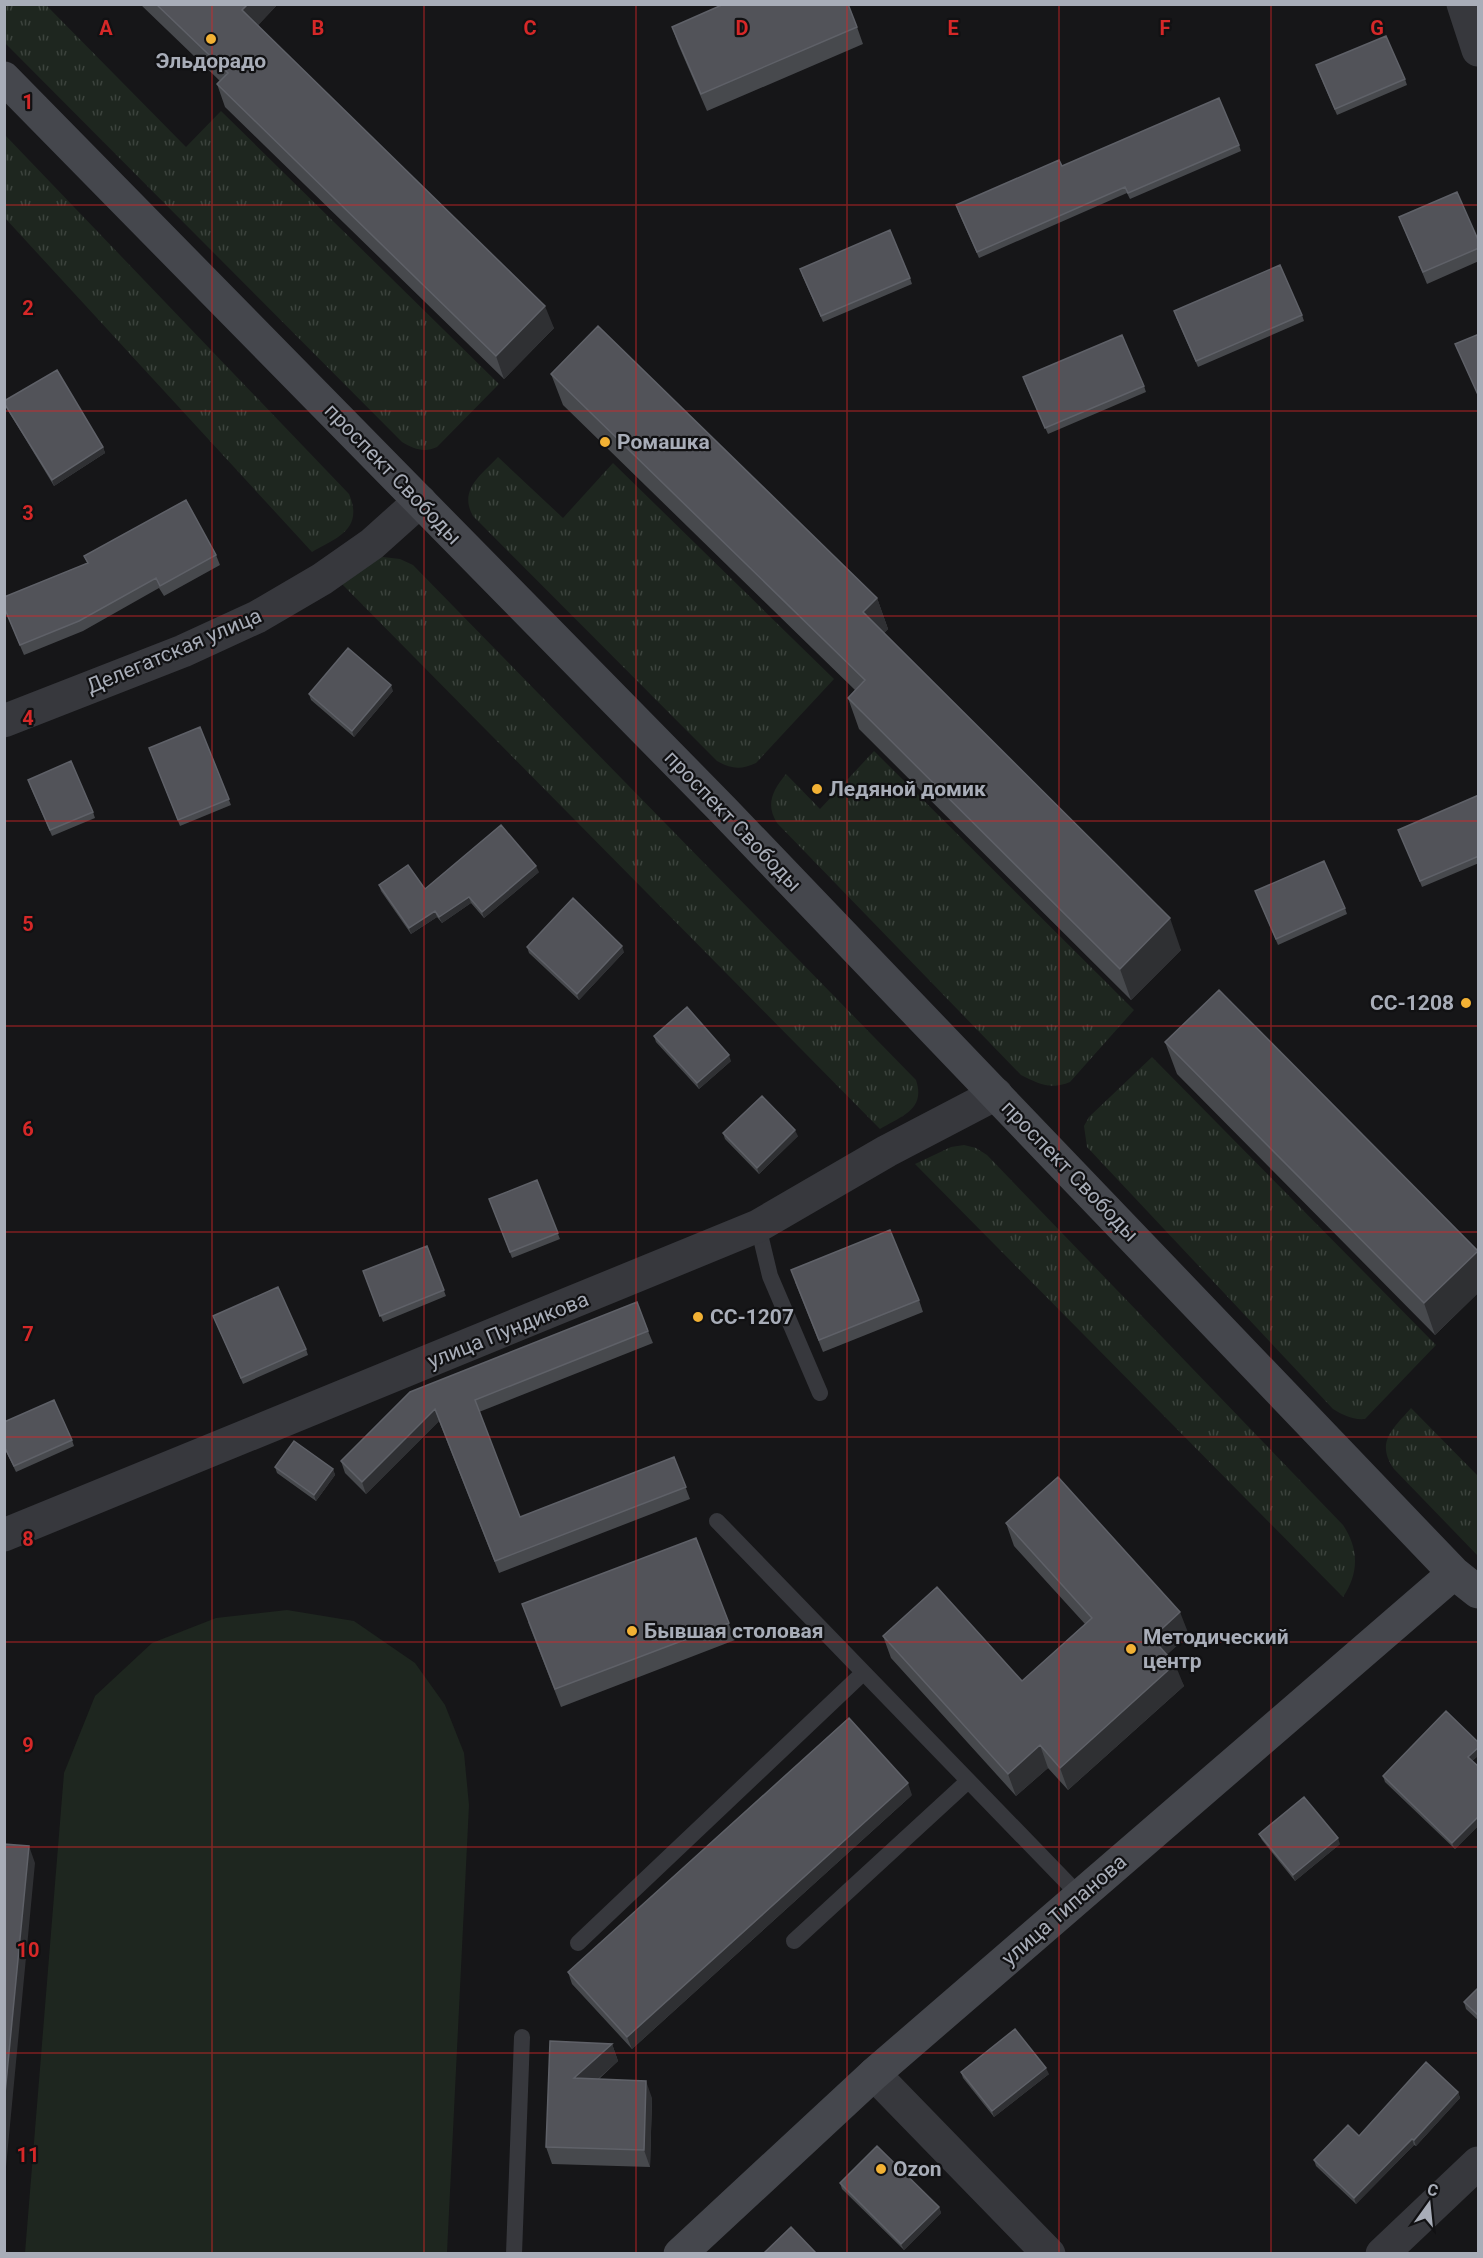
<svg xmlns="http://www.w3.org/2000/svg" width="1483" height="2258" viewBox="0 0 1483 2258" font-family="Roboto,sans-serif">
	<defs>
		<pattern id="grass-tufts" width="24" height="20" patternUnits="userSpaceOnUse" patternTransform="scale(1.5)"><rect width="24" height="20" fill="#1e261f"/><path d="M3 7l-1-3M5 7V3M7 7l1-3M15 17l-1-3M17 17v-4M19 17l1-3" fill="none" stroke="#3c433d"/></pattern>
	</defs>
	<rect width="100%" height="100%" fill="#161618"/>
	<path fill="url(#grass-tufts)" d="M 4,5 L 46,5 L 186,147 L 221,111 L 499,384 L 437,447 C 424,453 414,449 402,442 L 5,43 Z
		M 5,135 L 349,494 C 364,529 337,538 312,552 L 5,218 Z
		M 498,457 L 563,518 L 613,463 L 834,679 L 756,763 C 741,770 731,769 717,761 L 473,516 C 458,490 482,474 498,457 Z
		M 383,557 L 400,559 L 413,565 L 916,1080 C 926,1110 901,1116 880,1129 L 339,581 L 369,560 Z
		M 874,751 L 1134,1010 L 1070,1082 C 1051,1090 1039,1084 1021,1075 L 777,823 C 765,804 773,790 786,774 L 820,809 Z
		M 1152,1057 L 1436,1345 L 1365,1419 C 1352,1420 1343,1415 1333,1409 L 1087,1147 L 1084,1126 L 1089,1117 Z
		M 964,1145 L 976,1148 L 987,1155 L 1343,1525 C 1359,1549 1359,1573 1343,1597 L 915,1164 L 951,1147 Z
		M 1411,1408 L 1478,1476 L 1478,1556 L 1394,1469 C 1375,1442 1393,1429 1411,1408 Z"/>
	<path fill="#1e261f" d="M 287,1610 L 354,1621 L 415,1663 L 445,1705 L 464,1753 L 469,1805 L 447,2253 L 25,2253 L 64,1773 L 95,1696 L 152,1643 L 216,1618 Z"/>
	<g fill="none" stroke-linecap="round" stroke-linejoin="round">
		<path stroke="#37383d" stroke-width="16" d="M 758,1226 L 770,1276 L 820,1393
			M 717,1521 L 1081,1897
			M 794,1941 L 968,1781
			M 578,1943 L 863,1673
			M 514,2254 L 522,2037"/>
		<path stroke="#37383d" stroke-width="33" d="M 1463,4 L 1478,50
			M 4,721 L 183,651 L 257,617 L 322,579 L 372,544 L 420,501
			M 4,1535 L 758,1226 L 887,1151 L 996,1094
			M 874,2074 L 1049,2254
			M 1382,2254 L 1478,2163"/>
		<path stroke="#45474d" stroke-width="33" d="M 4,78 L 724,811 L 1454,1573 L 1478,1592
			M 680,2254 L 874,2074 L 1454,1573"/>
	</g>
	<path fill="#47494d" d="M 140,4 L 278,4 L 258,25 L 554,328 L 504,379 L 225,107 L 217,84 L 220,81 Z
		M 672,27 L 857,27 L 863,44 L 707,111 L 678,44 Z
		M 1318,71 L 1405,79 L 1407,85 L 1337,115 Z
		M 1239,145 L 1241,151 L 1130,199 L 1127,193 L 979,258 L 958,211 L 1062,166 Z
		M 1399,217 L 1479,242 L 1479,261 L 1427,284 Z
		M 802,275 L 910,278 L 912,284 L 823,322 Z
		M 1302,315 L 1304,321 L 1198,367 L 1176,317 Z
		M 551,374 L 877,598 L 888,629 L 884,633 L 1181,950 L 1131,1000 L 859,729 L 848,698 L 855,690 L 563,405 Z
		M 1025,383 L 1144,386 L 1146,392 L 1048,434 Z
		M 4,401 L 103,447 L 105,453 L 54,486 L 6,407 Z
		M 216,555 L 220,565 L 164,596 L 159,588 L 83,631 L 24,655 L 4,608 L 87,563 L 84,556 Z
		M 393,691 L 354,737 L 311,700 L 309,694 Z
		M 200,727 L 231,805 L 180,826 L 149,748 Z
		M 30,786 L 93,812 L 95,818 L 52,836 Z
		M 1479,795 L 1479,863 L 1422,887 L 1401,836 Z
		M 539,872 L 484,918 L 471,903 L 442,923 L 437,917 L 411,934 L 381,891 L 379,885 L 425,889 Z
		M 1255,891 L 1345,908 L 1347,914 L 1278,945 Z
		M 527,947 L 624,952 L 579,1000 L 529,953 Z
		M 654,1036 L 731,1061 L 699,1089 L 656,1042 Z
		M 1165,1042 L 1478,1251 L 1479,1253 L 1479,1292 L 1435,1335 L 1177,1074 Z
		M 723,1133 L 798,1136 L 759,1174 L 725,1139 Z
		M 537,1180 L 560,1239 L 512,1258 L 489,1199 Z
		M 427,1246 L 446,1296 L 383,1322 L 363,1271 Z
		M 795,1282 L 919,1300 L 923,1312 L 823,1352 Z
		M 213,1316 L 306,1349 L 308,1355 L 243,1384 Z
		M 648,1331 L 653,1343 L 479,1412 L 520,1517 L 674,1457 L 690,1499 L 499,1573 L 439,1421 L 366,1494 L 345,1473 L 341,1461 L 410,1392 Z
		M 4,1422 L 72,1440 L 74,1446 L 16,1472 L 4,1447 Z
		M 275,1467 L 333,1469 L 335,1475 L 316,1501 L 277,1473 Z
		M 1006,1523 L 1189,1635 L 1167,1654 L 1184,1686 L 1068,1790 L 1048,1768 L 1016,1796 L 891,1658 L 883,1636 L 1022,1681 L 1085,1624 L 1014,1546 Z
		M 696,1538 L 735,1640 L 561,1707 L 528,1622 Z
		M 1479,1743 L 1479,1755 L 1472,1761 L 1479,1767 L 1479,1825 L 1455,1849 L 1385,1782 L 1383,1776 Z
		M 912,1795 L 632,2049 L 572,1984 L 568,1972 Z
		M 1259,1834 L 1340,1844 L 1295,1881 L 1262,1840 Z
		M 1479,1987 L 1479,2021 L 1466,2009 L 1464,2002 Z
		M 612,2044 L 618,2061 L 599,2079 L 652,2098 L 650,2167 L 552,2164 L 546,2147 Z
		M 961,2072 L 1049,2074 L 994,2117 L 963,2078 Z
		M 1458,2092 L 1460,2098 L 1416,2146 L 1414,2145 L 1356,2204 L 1316,2166 L 1314,2160 Z
		M 840,2183 L 939,2207 L 941,2213 L 904,2250 L 842,2189 Z"/>
	<path fill="#2f3033" d="M 248,4 L 278,4 L 251,33 L 242,10 Z
		M 545,306 L 554,328 L 504,379 L 496,356 Z
		M 103,447 L 105,453 L 54,486 L 52,480 Z
		M 877,598 L 888,629 L 874,643 L 863,612 Z
		M 391,685 L 393,691 L 354,737 L 352,731 Z
		M 536,866 L 539,872 L 484,918 L 482,912 Z
		M 469,897 L 471,903 L 442,923 L 439,917 Z
		M 435,911 L 437,917 L 411,934 L 409,928 Z
		M 1170,918 L 1181,950 L 1131,1000 L 1120,969 Z
		M 622,946 L 624,952 L 579,1000 L 577,994 Z
		M 729,1055 L 731,1061 L 699,1089 L 697,1083 Z
		M 795,1130 L 798,1136 L 759,1174 L 757,1168 Z
		M 1478,1251 L 1479,1253 L 1479,1292 L 1435,1335 L 1424,1303 Z
		M 435,1409 L 439,1421 L 366,1494 L 362,1482 Z
		M 333,1469 L 335,1475 L 316,1501 L 314,1495 Z
		M 1180,1612 L 1189,1635 L 1161,1660 L 1152,1638 Z
		M 1175,1664 L 1184,1686 L 1068,1790 L 1060,1768 Z
		M 1040,1745 L 1048,1768 L 1016,1796 L 1008,1774 Z
		M 1479,1747 L 1479,1755 L 1470,1763 L 1468,1757 Z
		M 908,1783 L 912,1795 L 632,2049 L 627,2037 Z
		M 1479,1816 L 1479,1825 L 1455,1849 L 1452,1843 Z
		M 1338,1838 L 1340,1844 L 1295,1881 L 1293,1875 Z
		M 29,1846 L 35,1863 L 4,2188 L 4,2104 Z
		M 612,2044 L 618,2061 L 580,2095 L 574,2078 Z
		M 1046,2068 L 1049,2074 L 994,2117 L 992,2111 Z
		M 646,2081 L 652,2098 L 650,2167 L 644,2150 Z
		M 1458,2092 L 1460,2098 L 1416,2146 L 1414,2140 Z
		M 1412,2139 L 1414,2145 L 1356,2204 L 1354,2198 Z
		M 939,2207 L 941,2213 L 904,2250 L 901,2244 Z"/>
	<path fill="#525359" stroke="#5f6168" stroke-width="1.5" d="M 156,4 L 248,4 L 242,10 L 545,306 L 496,356 L 217,84 L 228,73 Z
		M 724,4 L 848,4 L 857,27 L 701,94 L 672,27 Z
		M 1386,36 L 1405,79 L 1335,109 L 1316,65 Z
		M 1219,98 L 1239,145 L 1128,193 L 1125,187 L 977,252 L 956,205 L 1059,160 L 1062,166 Z
		M 1457,192 L 1479,242 L 1479,248 L 1423,272 L 1399,217 Z
		M 890,230 L 910,278 L 821,316 L 800,269 Z
		M 1280,265 L 1302,315 L 1196,361 L 1174,311 Z
		M 598,326 L 877,598 L 863,612 L 1170,918 L 1120,969 L 848,698 L 865,680 L 551,374 Z
		M 1479,334 L 1479,397 L 1455,344 Z
		M 1122,335 L 1144,386 L 1045,428 L 1023,377 Z
		M 57,370 L 103,447 L 52,480 L 4,403 L 4,401 Z
		M 186,500 L 216,555 L 160,586 L 156,578 L 79,621 L 20,645 L 4,607 L 4,597 L 88,563 L 84,556 Z
		M 348,648 L 391,685 L 352,731 L 309,694 Z
		M 200,727 L 229,799 L 178,820 L 149,748 Z
		M 71,761 L 93,812 L 50,830 L 28,780 Z
		M 1479,795 L 1479,856 L 1420,881 L 1398,830 Z
		M 501,825 L 536,866 L 482,912 L 469,897 L 439,917 L 435,911 L 409,928 L 379,885 L 408,865 L 425,889 Z
		M 1324,861 L 1345,908 L 1276,939 L 1255,891 Z
		M 573,898 L 622,946 L 577,994 L 527,947 Z
		M 1219,990 L 1478,1251 L 1424,1303 L 1165,1042 Z
		M 687,1007 L 729,1055 L 697,1083 L 654,1036 Z
		M 762,1096 L 795,1130 L 757,1168 L 723,1133 Z
		M 537,1180 L 558,1233 L 510,1252 L 489,1199 Z
		M 890,1230 L 919,1300 L 819,1340 L 791,1270 Z
		M 427,1246 L 444,1290 L 380,1316 L 363,1271 Z
		M 278,1287 L 306,1349 L 241,1378 L 213,1316 Z
		M 637,1302 L 648,1331 L 475,1400 L 520,1517 L 674,1457 L 686,1487 L 495,1561 L 435,1409 L 362,1482 L 341,1461 L 410,1392 Z
		M 54,1400 L 72,1440 L 14,1466 L 4,1446 L 4,1422 Z
		M 294,1441 L 333,1469 L 314,1495 L 275,1467 Z
		M 1058,1477 L 1180,1612 L 1152,1638 L 1175,1664 L 1060,1768 L 1040,1745 L 1008,1774 L 883,1636 L 937,1587 L 1022,1681 L 1092,1618 L 1006,1523 Z
		M 696,1538 L 729,1623 L 555,1689 L 522,1604 Z
		M 1446,1711 L 1479,1743 L 1479,1747 L 1468,1757 L 1479,1767 L 1479,1816 L 1452,1843 L 1383,1776 Z
		M 849,1718 L 908,1783 L 627,2037 L 568,1972 Z
		M 1304,1797 L 1338,1838 L 1293,1875 L 1259,1834 Z
		M 4,1844 L 29,1846 L 4,2104 Z
		M 1479,1987 L 1479,2016 L 1464,2002 Z
		M 1015,2029 L 1046,2068 L 992,2111 L 961,2072 Z
		M 550,2041 L 612,2044 L 574,2078 L 646,2081 L 644,2150 L 546,2147 Z
		M 1426,2062 L 1458,2092 L 1414,2140 L 1412,2139 L 1354,2198 L 1314,2160 L 1348,2125 L 1359,2136 Z
		M 877,2146 L 939,2207 L 901,2244 L 840,2183 Z
		M 791,2227 L 816,2253 L 764,2253 Z"/>
	<path fill="none" stroke="#d62828" stroke-width="1.5" stroke-opacity="0.55" d="M 212,4 L 212,2254M 424,4 L 424,2254M 636,4 L 636,2254M 847,4 L 847,2254M 1059,4 L 1059,2254M 1271,4 L 1271,2254M 4,205 L 1478,205M 4,411 L 1478,411M 4,616 L 1478,616M 4,821 L 1478,821M 4,1026 L 1478,1026M 4,1232 L 1478,1232M 4,1437 L 1478,1437M 4,1642 L 1478,1642M 4,1847 L 1478,1847M 4,2053 L 1478,2053"/>
	<g fill="#f2b134" stroke="#111113" stroke-width="2">
		<circle cx="211" cy="39" r="6"/>
		<circle cx="605" cy="442" r="6"/>
		<circle cx="817" cy="789" r="6"/>
		<circle cx="1466" cy="1003" r="6"/>
		<circle cx="698" cy="1317" r="6"/>
		<circle cx="632" cy="1631" r="6"/>
		<circle cx="1131" cy="1649" r="6"/>
		<circle cx="881" cy="2169" r="6"/>
	</g>
	<g text-anchor="middle" dominant-baseline="central" stroke-width="4.5" stroke-linejoin="round" paint-order="stroke">
		<g font-size="21" font-weight="bold" fill="#a8adb8" stroke="#111113" text-anchor="start">
			<text x="211" y="61" text-anchor="middle">Эльдорадо</text>
			<text x="617" y="442">Ромашка</text>
			<text x="829" y="789">Ледяной домик</text>
			<text x="1454" y="1003" text-anchor="end">СС-1208</text>
			<text x="710" y="1317">СС-1207</text>
			<text x="644" y="1631">Бывшая столовая</text>
			<text x="1143" y="1637">Методический<tspan x="1143" dy="24">центр</tspan></text>
			<text x="893" y="2169">Ozon</text>
		</g>
		<g font-size="21" fill="#a8adb8" stroke="#111113">
			<text transform="translate(393 474) rotate(46)">проспект Свободы</text>
			<text transform="translate(174 651) rotate(-23)">Делегатская улица</text>
			<text transform="translate(733 821) rotate(46)">проспект Свободы</text>
			<text transform="translate(1070 1171) rotate(46)">проспект Свободы</text>
			<text transform="translate(508 1330) rotate(-22)">улица Пундикова</text>
			<text transform="translate(1064 1910) rotate(-41)">улица Типанова</text>
		</g>
	</g>
	<g font-size="20" text-anchor="middle" font-weight="bold" fill="#d62828" stroke="#111113" stroke-width="4.5" stroke-linejoin="round" paint-order="stroke">
		<text x="106" y="35">A</text>
		<text x="318" y="35">B</text>
		<text x="530" y="35">C</text>
		<text x="742" y="35">D</text>
		<text x="953" y="35">E</text>
		<text x="1165" y="35">F</text>
		<text x="1377" y="35">G</text>
		<text x="28" y="109">1</text>
		<text x="28" y="315">2</text>
		<text x="28" y="520">3</text>
		<text x="28" y="725">4</text>
		<text x="28" y="931">5</text>
		<text x="28" y="1136">6</text>
		<text x="28" y="1341">7</text>
		<text x="28" y="1546">8</text>
		<text x="28" y="1752">9</text>
		<text x="28" y="1957">10</text>
		<text x="28" y="2162">11</text>
	</g>
	<rect width="1483" height="2258" fill="none" stroke="#a8adb8" stroke-width="12"/>
	<g transform="translate(1429 2204) rotate(15)" stroke="#111113" stroke-width="4.5" paint-order="stroke">
	<path d="M0-4.5L10 22L0 15L-10 22Z" fill="#a8adb8"/>
	<text y="-9" font-size="16" font-weight="bold" text-anchor="middle" fill="#a8adb8">С</text>
	</g>
</svg>
